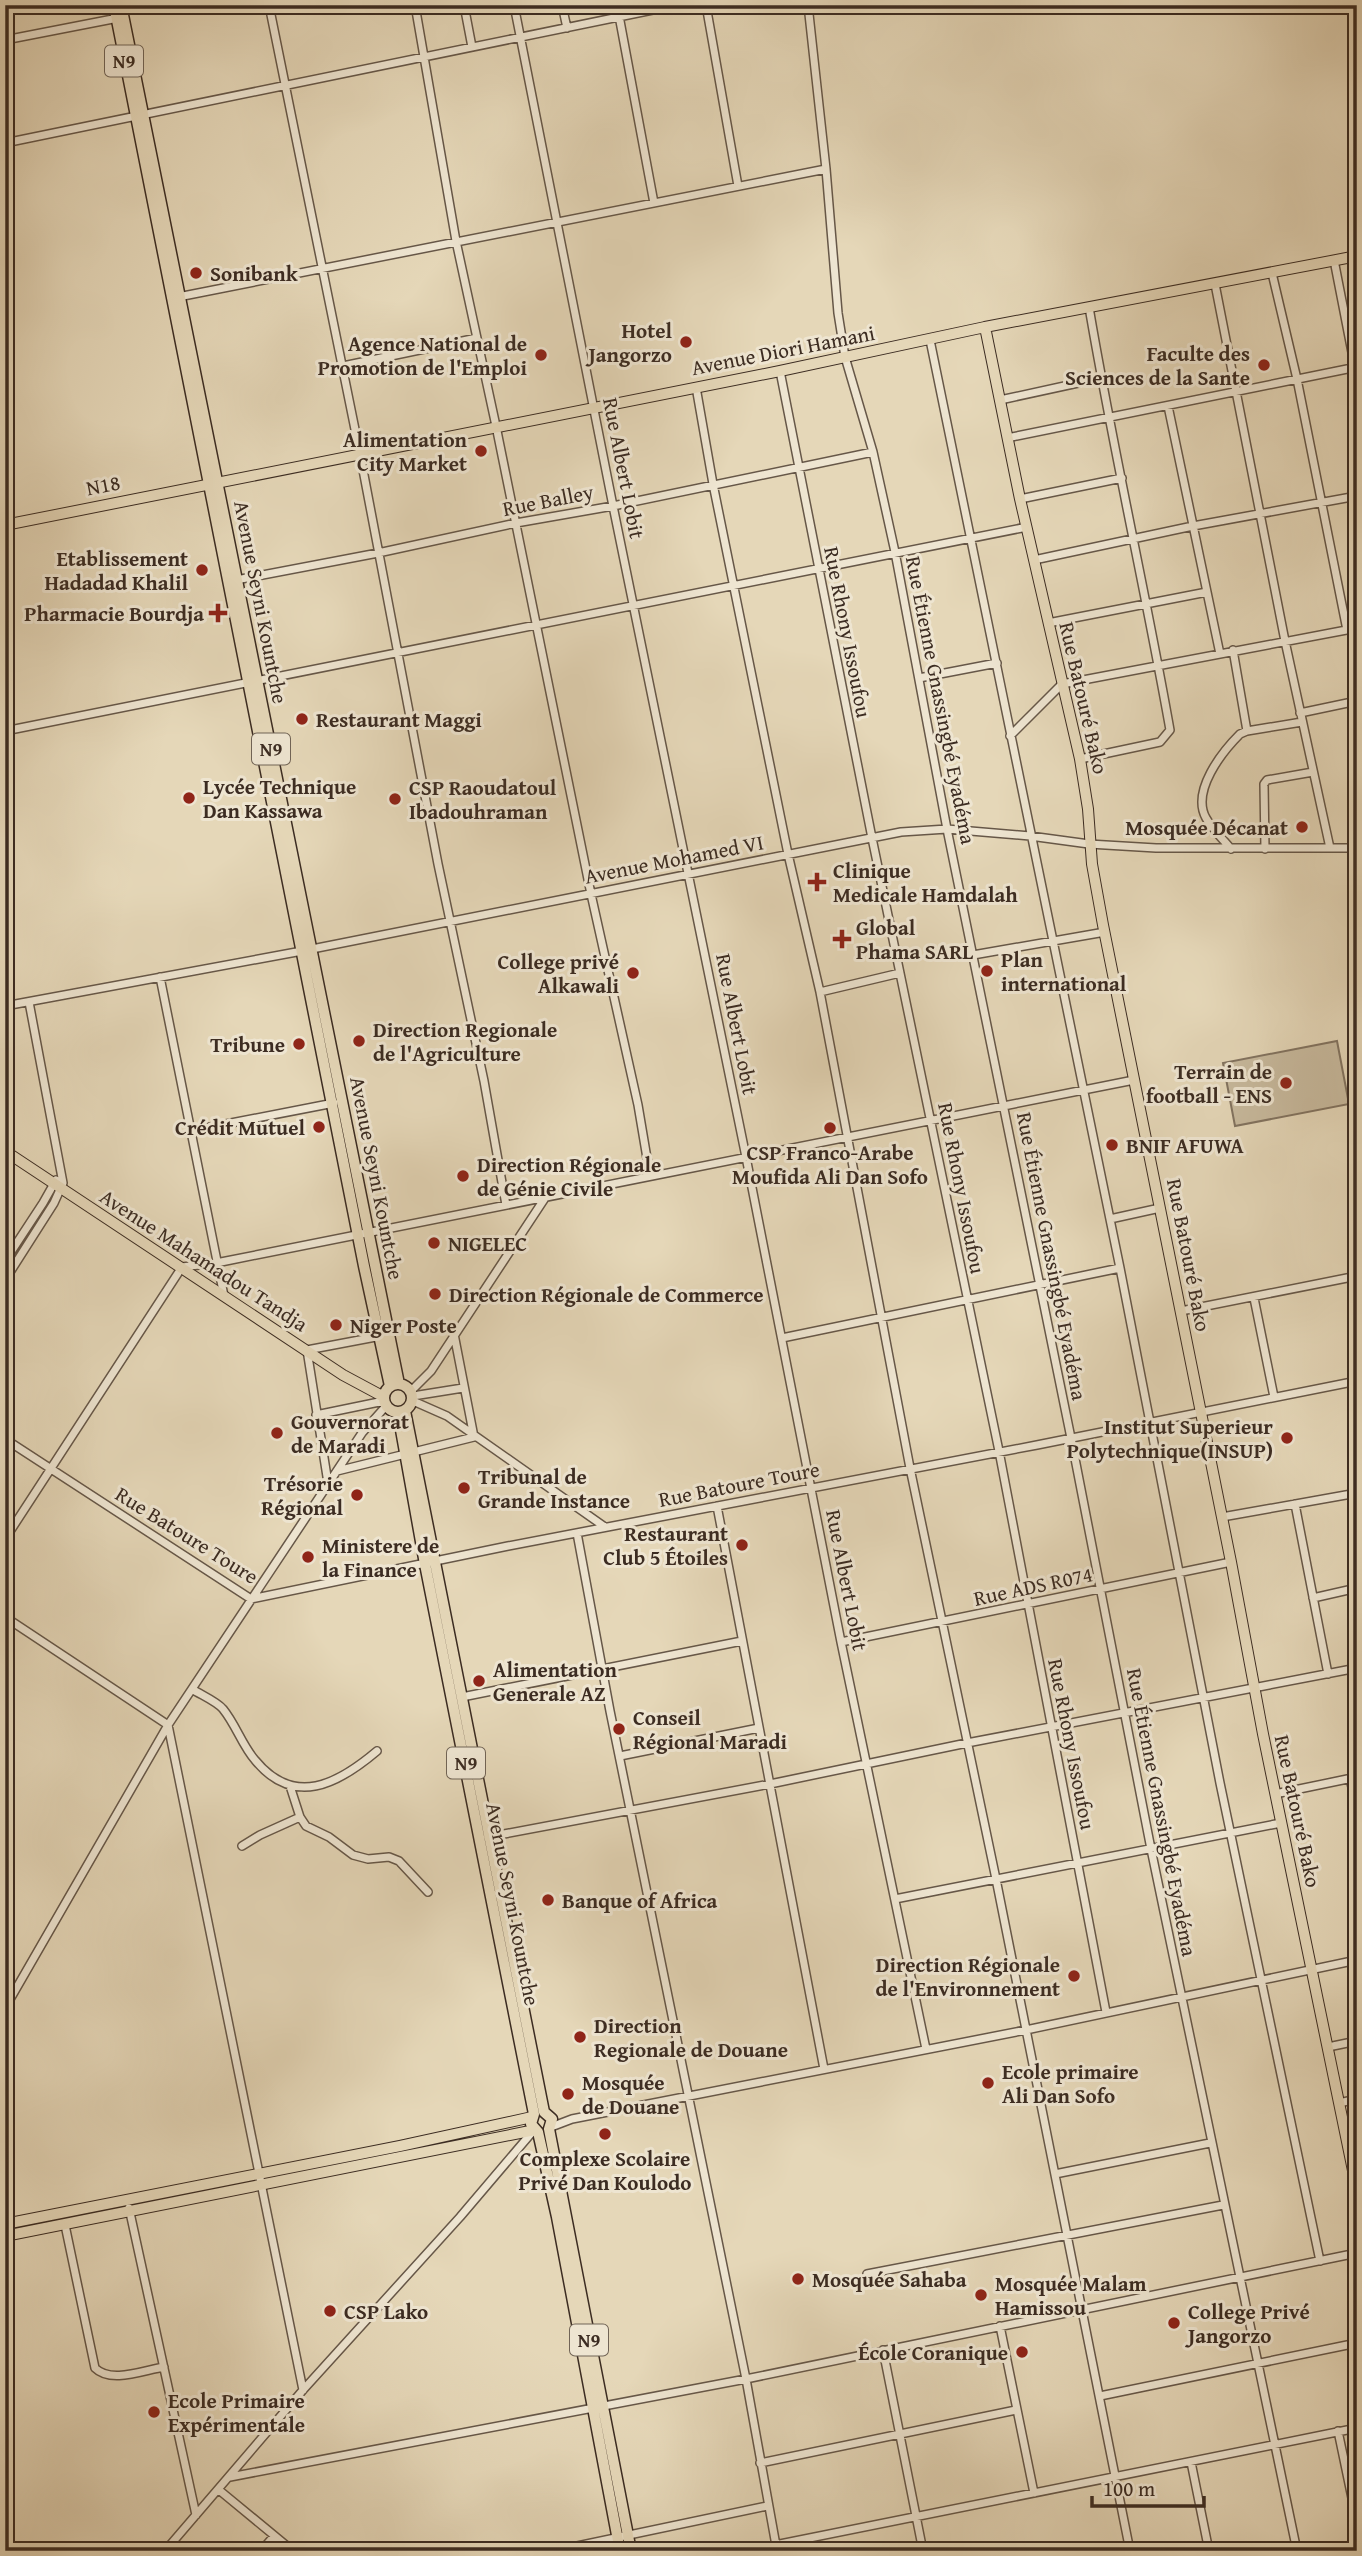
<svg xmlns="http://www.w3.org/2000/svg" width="1362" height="2556" viewBox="0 0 1362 2556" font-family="'Gentium Book Plus',serif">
	<rect width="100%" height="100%" fill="#e5d7b8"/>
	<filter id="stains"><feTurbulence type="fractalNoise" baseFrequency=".00286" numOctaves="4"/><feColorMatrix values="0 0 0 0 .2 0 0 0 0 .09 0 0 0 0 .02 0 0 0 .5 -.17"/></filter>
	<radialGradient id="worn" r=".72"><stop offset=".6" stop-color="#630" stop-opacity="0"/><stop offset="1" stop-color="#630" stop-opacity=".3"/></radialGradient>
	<path fill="#c8ba9e" stroke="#827360" stroke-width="2" d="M 1337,1041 L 1349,1104 L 1235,1126 L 1223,1063 Z"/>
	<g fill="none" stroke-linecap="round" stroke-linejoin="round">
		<g stroke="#665748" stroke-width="10">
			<path id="minor" d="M 269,5 L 360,454 L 438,864 L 484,1081 L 506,1205
				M 415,5 L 456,241 L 496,426 L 591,894 L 638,1105 L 650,1176
				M 464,5 L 472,47
				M 514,5 L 613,506 L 746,1157 L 841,1642 L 926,2049
				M 562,5 L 567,28
				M 617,5 L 654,203
				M 706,5 L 738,186
				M 808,5 L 826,169 L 838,313 L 845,357 L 873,452 L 895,552 L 947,829 L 1071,1438 L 1151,1849 L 1297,2551
				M 5,40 L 118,18
				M 5,143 L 677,5
				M 1334,260 L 1357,378
				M 1272,273 L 1297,379 L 1347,630
				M 1215,284 L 1285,641 L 1330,848
				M 178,297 L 826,169
				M 930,340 L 1120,1268 L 1220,1783 L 1320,2261
				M 343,366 L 477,338
				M 780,371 L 872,838 L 999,1451 L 1106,2012
				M 696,387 L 713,484 L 788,854 L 820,992 L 910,1468 L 996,1879 L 1130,2551
				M 1000,400 L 1101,378
				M 1168,406 L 1220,654
				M 1007,438 L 1357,367
				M 1020,499 L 1122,478
				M 1034,560 L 1193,526 L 1357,496
				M 236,580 L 378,553 L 516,523 L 613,506 L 873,452
				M 1048,623 L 1207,592
				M 1233,650 L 1247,731
				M 919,678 L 997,663
				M 1300,713 L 1357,701
				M 5,731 L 1027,527
				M 1010,736 L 1062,684 L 1357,628
				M 1080,759 L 1160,742 L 1170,730 C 1145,589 1113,449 1089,307
				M 1231,849 C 1223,839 1212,829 1206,818 C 1191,791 1222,752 1240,734 L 1247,731 L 1302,722
				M 1265,849 L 1264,784 L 1267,780 L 1313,772
				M 973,955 L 1105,932
				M 160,977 L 224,1296
				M 820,992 L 900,973
				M 5,1006 L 302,951 L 901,832 L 947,829 L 1030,836 L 1089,844 L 1156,848 L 1357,848
				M 190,1131 L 334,1103
				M 1110,1219 L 1160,1208
				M 5,1261 L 43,1203 L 56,1180
				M 5,1280 L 54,1203 L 63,1183 L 29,1002
				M 1254,1298 L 1274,1397
				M 1181,1311 L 1357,1276
				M 782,1338 L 1120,1268
				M 411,1391 L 431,1371 L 545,1198
				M 413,1396 L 463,1388
				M 413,1401 L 447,1416 L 605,1527
				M 316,1415 L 384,1401
				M 5,1439 L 251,1599 L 508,1546 L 1037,1445 L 1357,1381
				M 337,1471 L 474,1437 L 454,1334
				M 328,1483 L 307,1350 L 381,1336
				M 1295,1504 L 1328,1674
				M 717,1506 L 824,2069
				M 1222,1517 L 1357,1493
				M 577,1533 L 610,1711 L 746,2379 L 777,2551
				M 5,1539 L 182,1267 L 216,1263 L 1134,1080
				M 1313,1598 L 1357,1588
				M 5,1617 L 168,1725 L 303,2390
				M 841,1642 L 1231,1562
				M 192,1689 C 201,1695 216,1701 223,1709 C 236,1725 242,1745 255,1760 C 294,1808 338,1784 377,1751
				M 462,1697 L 742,1641
				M 620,1756 L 759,1728
				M 1350,1778 L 1357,1810
				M 1275,1794 L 1357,1777
				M 300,1817 L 306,1826 L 329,1837 L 353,1855 L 368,1859 L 389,1857 L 399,1861 L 428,1892
				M 488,1837 L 770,1784 L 967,1743 L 1357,1668
				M 242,1846 L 260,1835 L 300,1817 L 290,1786
				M 895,1899 L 1281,1823
				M 5,2008 L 168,1725 L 362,1433 L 386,1406
				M 1328,2047 L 1357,2041
				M 1339,2103 L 1357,2099
				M 551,2127 L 572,2119 L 1026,2030 L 1357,1960
				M 1055,2174 L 1210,2143
				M 129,2208 L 196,2515
				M 65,2225 L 95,2368 C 111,2384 144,2370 164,2367
				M 867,2274 L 1223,2205
				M 1000,2326 L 1034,2493
				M 883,2350 L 923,2551
				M 1100,2396 L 1357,2343
				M 1338,2431 L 1357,2522
				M 1191,2462 L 1209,2551
				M 760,2463 L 1016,2410
				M 230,2477 L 746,2379 L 1357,2253
				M 219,2490 L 293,2551
				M 775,2545 L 1357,2428
				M 165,2551 L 303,2390 L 460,2217 L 534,2130
				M 261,2551 L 274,2536
				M 553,2551 L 767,2506"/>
		</g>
		<g stroke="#3c2c22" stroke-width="12">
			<path id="major" d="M 985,327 L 1020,499 L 1080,759 L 1088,809 L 1092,864 L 1103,925 L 1231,1562 L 1263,1734 L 1357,2190
				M 5,525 L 780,371 L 985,327 L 1357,256
				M 5,1151 L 343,1375 L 384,1397
				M 5,2224 L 400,2146 L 532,2117
				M 5,2236 L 535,2130"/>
		</g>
		<g stroke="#3c2c22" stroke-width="13">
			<path id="highway" d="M 114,5 L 364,1266 L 390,1386
				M 121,5 L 399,1384
				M384 1398a14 14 0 1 1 28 0a14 14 0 1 1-28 0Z
				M 405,1411 L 544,2112
				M 398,1413 L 425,1564 L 534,2114 L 531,2124 L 538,2132 L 557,2217 L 620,2551
				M 544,2112 L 552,2119 L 549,2129 L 631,2551"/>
		</g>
		<use href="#minor" stroke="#eee5d1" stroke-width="7"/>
		<use href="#major" stroke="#e5d7b8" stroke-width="10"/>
		<use href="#highway" stroke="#e5d7b8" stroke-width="10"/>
	</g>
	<g fill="#8f2418" stroke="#eee5d1" stroke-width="2.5">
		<circle cx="196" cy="273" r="7"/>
		<circle cx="686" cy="342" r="7"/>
		<circle cx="541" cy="355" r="7"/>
		<circle cx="1264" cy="365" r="7"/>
		<circle cx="481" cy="451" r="7"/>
		<circle cx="202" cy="570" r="7"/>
		<path d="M214.5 602.5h7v7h7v7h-7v7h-7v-7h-7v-7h7z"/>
		<circle cx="302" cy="719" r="7"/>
		<circle cx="189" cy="798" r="7"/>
		<circle cx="395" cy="799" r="7"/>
		<circle cx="1302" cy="827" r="7"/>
		<path d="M813.5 871.5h7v7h7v7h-7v7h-7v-7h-7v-7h7z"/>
		<path d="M838.5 928.5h7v7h7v7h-7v7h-7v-7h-7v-7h7z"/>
		<circle cx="987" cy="971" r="7"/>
		<circle cx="633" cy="973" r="7"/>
		<circle cx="359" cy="1041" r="7"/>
		<circle cx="299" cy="1044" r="7"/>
		<circle cx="1286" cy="1083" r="7"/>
		<circle cx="319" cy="1127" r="7"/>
		<circle cx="830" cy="1128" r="7"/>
		<circle cx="1112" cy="1145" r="7"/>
		<circle cx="463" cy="1176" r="7"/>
		<circle cx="434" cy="1243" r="7"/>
		<circle cx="435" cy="1294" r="7"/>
		<circle cx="336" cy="1325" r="7"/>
		<circle cx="277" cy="1433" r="7"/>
		<circle cx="1287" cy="1438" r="7"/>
		<circle cx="464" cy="1488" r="7"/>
		<circle cx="357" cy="1495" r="7"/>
		<circle cx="742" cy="1545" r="7"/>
		<circle cx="308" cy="1557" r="7"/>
		<circle cx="479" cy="1681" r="7"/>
		<circle cx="619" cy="1729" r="7"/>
		<circle cx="548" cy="1900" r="7"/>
		<circle cx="1074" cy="1976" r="7"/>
		<circle cx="580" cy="2037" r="7"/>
		<circle cx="988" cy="2083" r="7"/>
		<circle cx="568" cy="2094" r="7"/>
		<circle cx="605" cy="2134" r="7"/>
		<circle cx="798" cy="2279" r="7"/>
		<circle cx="981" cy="2295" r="7"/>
		<circle cx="330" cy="2311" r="7"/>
		<circle cx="1174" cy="2323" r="7"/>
		<circle cx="1022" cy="2352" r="7"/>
		<circle cx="154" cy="2412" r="7"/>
	</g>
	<g text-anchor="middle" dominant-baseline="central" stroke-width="6" stroke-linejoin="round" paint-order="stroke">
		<g fill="#eee5d1" stroke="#716456" stroke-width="2">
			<rect x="105" y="45.5" width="38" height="31" rx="5"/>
			<rect x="252" y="733.5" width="38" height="31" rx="5"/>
			<rect x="447" y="1747.5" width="38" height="31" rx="5"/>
			<rect x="570" y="2324.5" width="38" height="31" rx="5"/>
		</g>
		<g font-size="19" font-weight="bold" fill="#3c2c22">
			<text x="124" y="61">N9</text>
			<text x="271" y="749">N9</text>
			<text x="466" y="1763">N9</text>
			<text x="589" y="2340">N9</text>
		</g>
		<g font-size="21" font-weight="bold" fill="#3c2c22" stroke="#eee5d1" text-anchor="start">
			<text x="210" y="273">Sonibank</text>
			<text x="672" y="330" text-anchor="end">Hotel<tspan x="672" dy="24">Jangorzo</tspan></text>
			<text x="527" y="343" text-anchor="end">Agence National de<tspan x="527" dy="24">Promotion de l'Emploi</tspan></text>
			<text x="1250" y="353" text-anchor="end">Faculte des<tspan x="1250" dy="24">Sciences de la Sante</tspan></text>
			<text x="467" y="439" text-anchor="end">Alimentation<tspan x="467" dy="24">City Market</tspan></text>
			<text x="188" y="558" text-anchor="end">Etablissement<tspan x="188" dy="24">Hadadad Khalil</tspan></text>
			<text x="204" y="613" text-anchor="end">Pharmacie Bourdja</text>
			<text x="316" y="719">Restaurant Maggi</text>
			<text x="203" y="786">Lycée Technique<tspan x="203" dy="24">Dan Kassawa</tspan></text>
			<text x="409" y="787">CSP Raoudatoul<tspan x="409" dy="24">Ibadouhraman</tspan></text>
			<text x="1288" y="827" text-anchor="end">Mosquée Décanat</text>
			<text x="833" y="870">Clinique<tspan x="833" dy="24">Medicale Hamdalah</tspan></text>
			<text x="856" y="927">Global<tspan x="856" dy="24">Phama SARL</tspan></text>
			<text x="1001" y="959">Plan<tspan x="1001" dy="24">international</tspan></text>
			<text x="619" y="961" text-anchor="end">College privé<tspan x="619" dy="24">Alkawali</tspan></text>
			<text x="373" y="1029">Direction Regionale<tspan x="373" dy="24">de l'Agriculture</tspan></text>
			<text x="285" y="1044" text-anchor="end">Tribune</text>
			<text x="1272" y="1071" text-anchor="end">Terrain de<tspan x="1272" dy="24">football - ENS</tspan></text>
			<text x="305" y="1127" text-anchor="end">Crédit Mutuel</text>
			<text x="1126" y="1145">BNIF AFUWA</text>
			<text x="830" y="1152" text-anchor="middle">CSP Franco-Arabe<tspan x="830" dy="24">Moufida Ali Dan Sofo</tspan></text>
			<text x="477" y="1164">Direction Régionale<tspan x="477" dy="24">de Génie Civile</tspan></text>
			<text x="448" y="1243">NIGELEC</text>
			<text x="449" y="1294">Direction Régionale de Commerce</text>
			<text x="350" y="1325">Niger Poste</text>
			<text x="291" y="1421">Gouvernorat<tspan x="291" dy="24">de Maradi</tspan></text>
			<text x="1273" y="1426" text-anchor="end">Institut Superieur<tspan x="1273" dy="24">Polytechnique(INSUP)</tspan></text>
			<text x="478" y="1476">Tribunal de<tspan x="478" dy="24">Grande Instance</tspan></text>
			<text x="343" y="1483" text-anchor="end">Trésorie<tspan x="343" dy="24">Régional</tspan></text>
			<text x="728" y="1533" text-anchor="end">Restaurant<tspan x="728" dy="24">Club 5 Étoiles</tspan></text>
			<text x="322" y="1545">Ministere de<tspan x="322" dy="24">la Finance</tspan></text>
			<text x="493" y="1669">Alimentation<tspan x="493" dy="24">Generale AZ</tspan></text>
			<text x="633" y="1717">Conseil<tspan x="633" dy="24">Régional Maradi</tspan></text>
			<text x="562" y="1900">Banque of Africa</text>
			<text x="1060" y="1964" text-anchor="end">Direction Régionale<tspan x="1060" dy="24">de l'Environnement</tspan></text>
			<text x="594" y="2025">Direction<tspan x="594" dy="24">Regionale de Douane</tspan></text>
			<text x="1002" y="2071">Ecole primaire<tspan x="1002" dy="24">Ali Dan Sofo</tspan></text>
			<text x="582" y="2082">Mosquée<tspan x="582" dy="24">de Douane</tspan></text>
			<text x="605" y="2158" text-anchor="middle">Complexe Scolaire<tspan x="605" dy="24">Privé Dan Koulodo</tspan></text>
			<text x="812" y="2279">Mosquée Sahaba</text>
			<text x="995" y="2283">Mosquée Malam<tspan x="995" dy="24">Hamissou</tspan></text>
			<text x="344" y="2311">CSP Lako</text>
			<text x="1188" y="2311">College Privé<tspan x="1188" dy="24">Jangorzo</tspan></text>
			<text x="1008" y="2352" text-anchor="end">École Coranique</text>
			<text x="168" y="2400">Ecole Primaire<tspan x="168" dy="24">Expérimentale</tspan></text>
		</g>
		<g font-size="21" fill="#3c2c22" stroke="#eee5d1">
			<text transform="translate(783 350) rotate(-11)">Avenue Diori Hamani</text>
			<text transform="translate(624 468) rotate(79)">Rue Albert Lobit</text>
			<text transform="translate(103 485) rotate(-11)">N18</text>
			<text transform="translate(548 500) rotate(-11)">Rue Balley</text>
			<text transform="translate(261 602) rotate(79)">Avenue Seyni Kountche</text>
			<text transform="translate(848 632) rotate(79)">Rue Rhony Issoufou</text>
			<text transform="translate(1084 698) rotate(77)">Rue Batouré Bako</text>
			<text transform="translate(941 700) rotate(79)">Rue Étienne Gnassingbé Eyadéma</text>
			<text transform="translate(674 859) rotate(-11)">Avenue Mohamed VI</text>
			<text transform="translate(737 1024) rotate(79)">Rue Albert Lobit</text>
			<text transform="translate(377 1178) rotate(79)">Avenue Seyni Kountche</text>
			<text transform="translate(962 1188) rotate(79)">Rue Rhony Issoufou</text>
			<text transform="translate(1189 1255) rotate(79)">Rue Batouré Bako</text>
			<text transform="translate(1052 1256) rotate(79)">Rue Étienne Gnassingbé Eyadéma</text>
			<text transform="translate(204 1260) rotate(33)">Avenue Mahamadou Tandja</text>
			<text transform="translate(739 1484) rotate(-11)">Rue Batoure Toure</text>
			<text transform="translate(187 1535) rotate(32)">Rue Batoure Toure</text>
			<text transform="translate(847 1580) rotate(79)">Rue Albert Lobit</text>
			<text transform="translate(1033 1586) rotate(-12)">Rue ADS R074</text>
			<text transform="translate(1072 1744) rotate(79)">Rue Rhony Issoufou</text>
			<text transform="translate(1298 1811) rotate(78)">Rue Batouré Bako</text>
			<text transform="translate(1162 1812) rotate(79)">Rue Étienne Gnassingbé Eyadéma</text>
			<text transform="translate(513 1904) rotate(79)">Avenue Seyni Kountche</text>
		</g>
	</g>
	<rect width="1362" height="2556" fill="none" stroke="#e5d7b8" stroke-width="28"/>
	<rect x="7" y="7" width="1348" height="2542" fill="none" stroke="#3c2c22" stroke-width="3.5"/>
	<rect x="14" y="14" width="1334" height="2528" fill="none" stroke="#3c2c22" stroke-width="2"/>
	<path d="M1092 2496v10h112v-10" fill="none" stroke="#3c2c22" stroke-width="3.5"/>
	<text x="1103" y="2496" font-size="21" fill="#3c2c22" stroke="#eee5d1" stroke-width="5" paint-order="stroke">100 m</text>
	<rect width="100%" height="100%" filter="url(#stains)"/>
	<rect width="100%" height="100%" fill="url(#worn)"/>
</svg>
